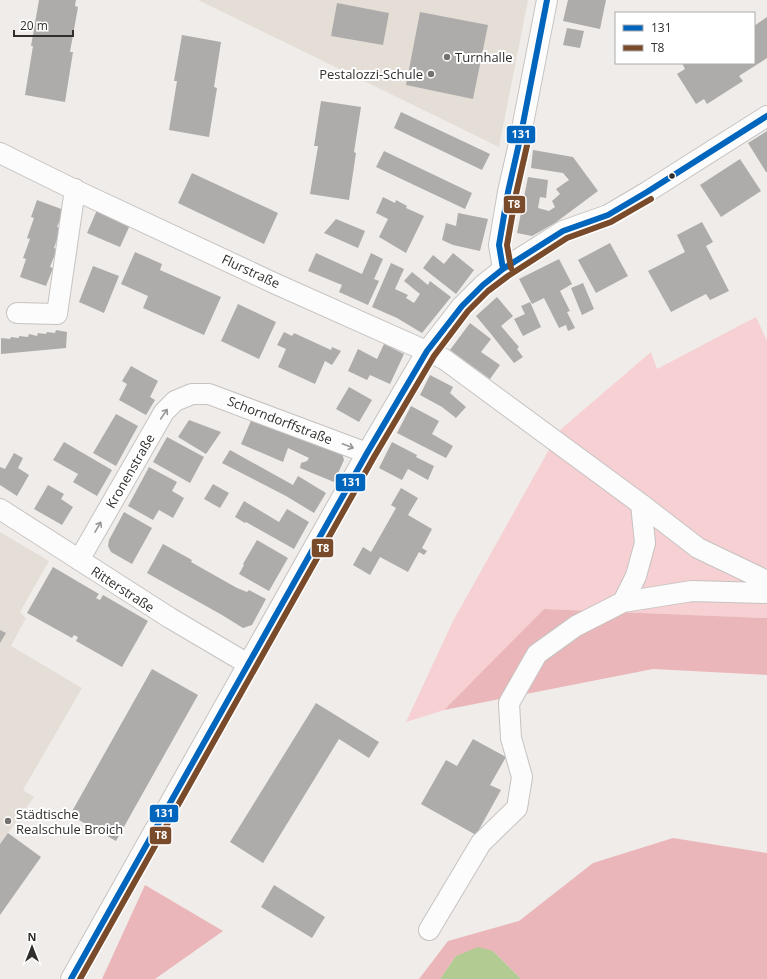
<svg xmlns="http://www.w3.org/2000/svg" width="767" height="979" viewBox="0 0 767 979" font-family="'Open Sans',sans-serif">
	<rect width="100%" height="100%" fill="#efece9"/>
	<path fill="#e5ded6" d="M 198,0 L 528,0 L 499,147 Z
		M 0,532 L 49,561 L 20,612 L 26,618 L 11,646 L 82,688 L 23,790 L 34,797 L 0,844 Z"/>
	<path fill="#f6d0d2" d="M 756,317 L 767,341 L 767,618 L 544,609 L 444,710 L 406,722 L 453,621 L 560,430 L 651,352 L 657,369 Z"/>
	<path fill="#ebb6b9" d="M 544,609 L 767,618 L 767,675 L 653,669 L 444,710 Z
		M 673,838 L 767,853 L 767,979 L 521,979 L 493,951 L 456,956 L 440,979 L 419,979 L 448,941 L 519,921 L 593,863 Z
		M 145,885 L 223,931 L 155,979 L 102,979 Z"/>
	<path fill="#b2cb92" d="M 478,947 L 493,951 L 521,979 L 440,979 L 456,956 Z"/>
	<path fill="#aeacaa" d="M 39,0 L 76,0 L 75,6 L 78,7 L 70,52 L 73,52 L 65,102 L 25,95 L 33,46 L 31,46 Z
		M 568,0 L 606,0 L 600,29 L 563,21 Z
		M 337,3 L 389,13 L 383,45 L 331,36 Z
		M 420,12 L 488,25 L 473,99 L 406,85 Z
		M 767,17 L 767,58 L 739,76 L 743,81 L 707,104 L 704,99 L 696,104 L 677,74 L 685,69 L 682,63 L 754,63 L 754,26 Z
		M 567,28 L 584,31 L 580,48 L 563,45 Z
		M 182,35 L 221,42 L 214,87 L 217,88 L 209,137 L 169,130 L 177,81 L 174,81 Z
		M 321,101 L 361,107 L 354,152 L 356,153 L 349,200 L 310,194 L 318,146 L 314,146 Z
		M 401,112 L 490,154 L 482,170 L 394,128 Z
		M 767,131 L 767,172 L 766,172 L 748,143 Z
		M 533,150 L 573,157 L 598,191 L 555,223 L 532,236 L 517,233 L 528,177 L 548,180 L 546,198 L 540,197 L 538,208 L 549,211 L 555,207 L 552,201 L 560,194 L 556,189 L 569,180 L 563,173 L 531,168 Z
		M 384,151 L 472,193 L 465,209 L 376,167 Z
		M 740,159 L 761,191 L 721,217 L 700,185 Z
		M 192,173 L 278,213 L 264,244 L 178,203 Z
		M 383,197 L 395,203 L 396,200 L 407,206 L 406,208 L 424,216 L 406,253 L 379,237 L 388,219 L 376,213 Z
		M 37,200 L 64,210 L 57,227 L 61,228 L 54,248 L 57,249 L 50,267 L 53,268 L 46,286 L 20,277 L 26,259 L 23,258 L 30,239 L 27,238 L 34,218 L 31,217 Z
		M 97,210 L 130,225 L 120,247 L 87,233 Z
		M 458,213 L 488,219 L 480,251 L 453,245 L 442,240 L 446,223 L 456,226 Z
		M 336,219 L 365,231 L 358,248 L 324,233 Z
		M 702,222 L 713,242 L 706,246 L 729,291 L 710,300 L 706,294 L 671,312 L 648,271 L 685,252 L 677,235 Z
		M 610,243 L 628,276 L 596,293 L 578,260 Z
		M 135,252 L 162,264 L 160,270 L 221,297 L 204,335 L 143,308 L 148,296 L 121,284 Z
		M 316,253 L 362,274 L 371,253 L 383,259 L 374,279 L 379,281 L 368,305 L 339,292 L 342,285 L 308,271 Z
		M 453,253 L 474,270 L 456,294 L 423,268 L 433,255 L 444,264 Z
		M 559,259 L 572,284 L 560,291 L 570,311 L 567,312 L 575,328 L 568,331 L 566,325 L 559,328 L 544,298 L 532,304 L 519,279 Z
		M 391,263 L 404,269 L 395,289 L 408,295 L 406,298 L 414,303 L 420,294 L 404,281 L 412,272 L 428,285 L 430,281 L 451,297 L 422,333 L 397,318 L 372,307 Z
		M 93,266 L 119,276 L 104,313 L 79,302 Z
		M 583,283 L 594,309 L 582,315 L 571,288 Z
		M 497,297 L 513,316 L 501,326 L 519,347 L 517,349 L 523,357 L 514,363 L 491,334 L 476,316 Z
		M 530,302 L 541,327 L 523,336 L 514,319 L 525,314 L 521,306 Z
		M 238,304 L 276,322 L 259,359 L 221,341 Z
		M 470,323 L 491,339 L 481,352 L 500,365 L 490,379 L 450,350 Z
		M 56,330 L 67,332 L 66,348 L 1,354 L 1,338 L 10,339 L 11,337 L 19,338 L 19,336 L 28,337 L 29,334 L 37,336 L 38,333 L 46,334 L 47,332 L 55,333 Z
		M 284,332 L 292,336 L 294,333 L 331,350 L 332,347 L 341,351 L 332,365 L 325,361 L 315,384 L 278,367 L 286,349 L 277,345 Z
		M 384,344 L 404,354 L 390,384 L 370,375 L 367,380 L 348,371 L 358,349 L 377,359 Z
		M 131,366 L 158,381 L 150,397 L 155,400 L 146,415 L 119,400 L 127,384 L 122,381 Z
		M 430,375 L 453,387 L 450,393 L 466,407 L 456,418 L 442,407 L 420,395 Z
		M 349,387 L 372,400 L 359,422 L 336,409 Z
		M 411,406 L 439,421 L 432,434 L 453,446 L 446,458 L 397,433 Z
		M 116,414 L 138,426 L 116,466 L 93,453 Z
		M 253,416 L 342,453 L 344,460 L 334,482 L 300,468 L 301,463 L 307,461 L 309,458 L 288,448 L 283,462 L 241,444 Z
		M 189,420 L 221,432 L 206,454 L 178,437 Z
		M 167,437 L 204,457 L 190,483 L 153,462 Z
		M 64,442 L 112,470 L 97,496 L 73,482 L 78,474 L 53,460 Z
		M 392,442 L 417,455 L 416,457 L 434,466 L 428,480 L 408,469 L 402,480 L 379,468 Z
		M 230,450 L 293,485 L 298,476 L 326,493 L 314,513 L 286,496 L 222,463 Z
		M 14,453 L 23,458 L 18,468 L 29,475 L 17,496 L 0,485 L 0,467 L 5,469 Z
		M 149,467 L 177,482 L 172,491 L 184,498 L 173,518 L 159,510 L 153,520 L 128,506 Z
		M 213,484 L 229,493 L 220,508 L 204,499 Z
		M 48,485 L 64,494 L 61,499 L 73,507 L 62,525 L 34,509 Z
		M 401,488 L 418,498 L 408,515 L 432,529 L 422,548 L 427,551 L 424,555 L 419,552 L 408,572 L 380,557 L 370,575 L 353,565 L 363,547 L 371,552 L 396,508 L 391,505 Z
		M 244,501 L 279,522 L 287,509 L 309,522 L 294,549 L 246,522 L 245,523 L 235,517 Z
		M 124,512 L 152,528 L 132,564 L 111,552 L 108,546 L 109,540 Z
		M 257,540 L 288,558 L 269,591 L 239,574 L 244,565 L 243,564 Z
		M 163,544 L 192,560 L 191,562 L 237,588 L 247,592 L 249,590 L 266,599 L 252,625 L 243,628 L 222,615 L 147,573 Z
		M 53,567 L 99,594 L 96,598 L 100,600 L 103,595 L 148,621 L 122,667 L 76,641 L 78,637 L 74,635 L 72,638 L 27,613 Z
		M 0,630 L 6,633 L 0,643 Z
		M 152,669 L 198,695 L 116,841 L 70,815 Z
		M 316,703 L 379,742 L 369,758 L 339,739 L 263,863 L 230,842 Z
		M 473,739 L 506,757 L 490,785 L 501,790 L 476,835 L 421,804 L 446,760 L 457,766 Z
		M 8,833 L 41,857 L 0,915 L 0,844 Z
		M 274,885 L 325,917 L 312,938 L 261,907 Z"/>
	<g fill="none" stroke-linecap="round" stroke-linejoin="round">
		<g stroke="#c6c3c1" stroke-width="22">
			<path id="minor" d="M 0,153 L 71,188 L 276,284 L 444,359 L 641,504 L 698,548 L 767,581
				M 503,269 L 499,245 L 508,192 L 520,139 L 547,0
				M 17,313 L 57,314 L 75,189
				M 0,509 L 170,618 L 248,664
				M 79,560 L 164,412 L 175,401 L 192,394 L 209,394 L 367,453
				M 623,602 L 636,576 L 645,543 L 641,504
				M 429,930 L 481,843 L 517,808 L 522,777 L 511,738 L 509,703 L 537,654 L 576,626 L 623,602 L 692,591 L 767,593
				M 71,979 L 367,453 L 427,351 L 462,306 L 483,285 L 503,269 L 563,231 L 608,215 L 647,192 L 767,116"/>
		</g>
		<use href="#minor" stroke="#fdfcfc" stroke-width="20"/>
		<g stroke="#fff" stroke-width="9">
			<path id="bus-1" d="M 503,269 L 499,245 L 508,192 L 520,139 L 547,0
				M 71,979 L 367,453 L 427,351 L 462,306 L 483,285 L 503,269 L 563,231 L 608,215 L 647,192 L 767,116"/>
		</g>
		<g stroke="#fff" stroke-width="9">
			<path id="bus-2" d="M 511,268 L 507,245 L 516,194 L 528,141
				M 80,979 L 374,457 L 434,356 L 468,311 L 488,291 L 508,276 L 567,238 L 611,222 L 651,199"/>
		</g>
		<use href="#bus-1" stroke="#0065bd" stroke-width="6"/>
		<use href="#bus-2" stroke="#7a4b2a" stroke-width="6"/>
	</g>
	<defs><path id="oneway-shaft" d="M-6 0H5M1.5-3L5.5 0L1.5 3" fill="none" stroke-width="1.6" stroke-linecap="round" stroke-linejoin="round"/></defs>
	<g stroke="#979694">
		<use href="#oneway-shaft" transform="translate(164 414) rotate(-56)"/>
		<use href="#oneway-shaft" transform="translate(348 446) rotate(21)"/>
		<use href="#oneway-shaft" transform="translate(98 527) rotate(-60)"/>
	</g>
	<g fill="#74716e" stroke="#fff" stroke-width="1.5">
		<circle cx="447" cy="57" r="4"/>
		<circle cx="431" cy="74" r="4"/>
		<circle cx="8" cy="821" r="4"/>
	</g>
	<circle fill="#312f2c" stroke="#fff" stroke-width="1.5" cx="672" cy="176" r="3.5"/>
	<g text-anchor="middle" dominant-baseline="central" stroke-width="4" stroke-linejoin="round" paint-order="stroke">
		<g font-size="13" fill="#312f2c" stroke="#fff" text-anchor="start">
			<text x="455" y="57">Turnhalle</text>
			<text x="423" y="74" text-anchor="end">Pestalozzi-Schule</text>
			<text x="16" y="814">Städtische<tspan x="16" dy="15">Realschule Broich</tspan></text>
		</g>
		<g font-size="13" fill="#312f2c" stroke="#fff">
			<text transform="translate(251 271) rotate(25)">Flurstraße</text>
			<text transform="translate(280 420) rotate(21)">Schorndorffstraße</text>
			<text transform="translate(130 471) rotate(-60)">Kronenstraße</text>
			<text transform="translate(123 589) rotate(33)">Ritterstraße</text>
		</g>
	</g>
	<g stroke="#fff" stroke-width="1.5">
		<rect x="506" y="125" width="30" height="19" rx="4" fill="#0065bd"/>
		<rect x="503" y="195" width="23" height="19" rx="4" fill="#7a4b2a"/>
		<rect x="335" y="473" width="31" height="19" rx="4" fill="#0065bd"/>
		<rect x="311" y="538" width="23" height="20" rx="4" fill="#7a4b2a"/>
		<rect x="149" y="804" width="30" height="19" rx="4" fill="#0065bd"/>
		<rect x="149" y="826" width="23" height="19" rx="4" fill="#7a4b2a"/>
	</g>
	<g font-size="11" text-anchor="middle" font-weight="bold" fill="#fff">
		<text x="521" y="138">131</text>
		<text x="514" y="208">T8</text>
		<text x="351" y="486">131</text>
		<text x="323" y="552">T8</text>
		<text x="164" y="817">131</text>
		<text x="161" y="839">T8</text>
	</g>
	<rect x="615" y="12" width="140" height="52" fill="#ffffff" stroke="#adacab"/>
	<rect x="623" y="25" width="20" height="6" fill="#0065bd" stroke="#adacab"/>
	<text x="651" y="32" font-size="12" fill="#312f2c">131</text>
	<rect x="623" y="45" width="20" height="6" fill="#7a4b2a" stroke="#adacab"/>
	<text x="651" y="52" font-size="12" fill="#312f2c">T8</text>
	<g transform="translate(32 947)" stroke="#ffffff" stroke-width="3" paint-order="stroke">
	<path d="M0-3L7 15L0 10L-7 15Z" fill="#312f2c"/>
	<text y="-6" font-size="11" font-weight="bold" text-anchor="middle" fill="#312f2c">N</text>
	</g>
	<path d="M14 30v6h59v-6" fill="none" stroke="#312f2c" stroke-width="2"/>
	<text x="20" y="30" font-size="12" fill="#312f2c" stroke="#ffffff" stroke-width="3" paint-order="stroke">20 m</text>
</svg>
